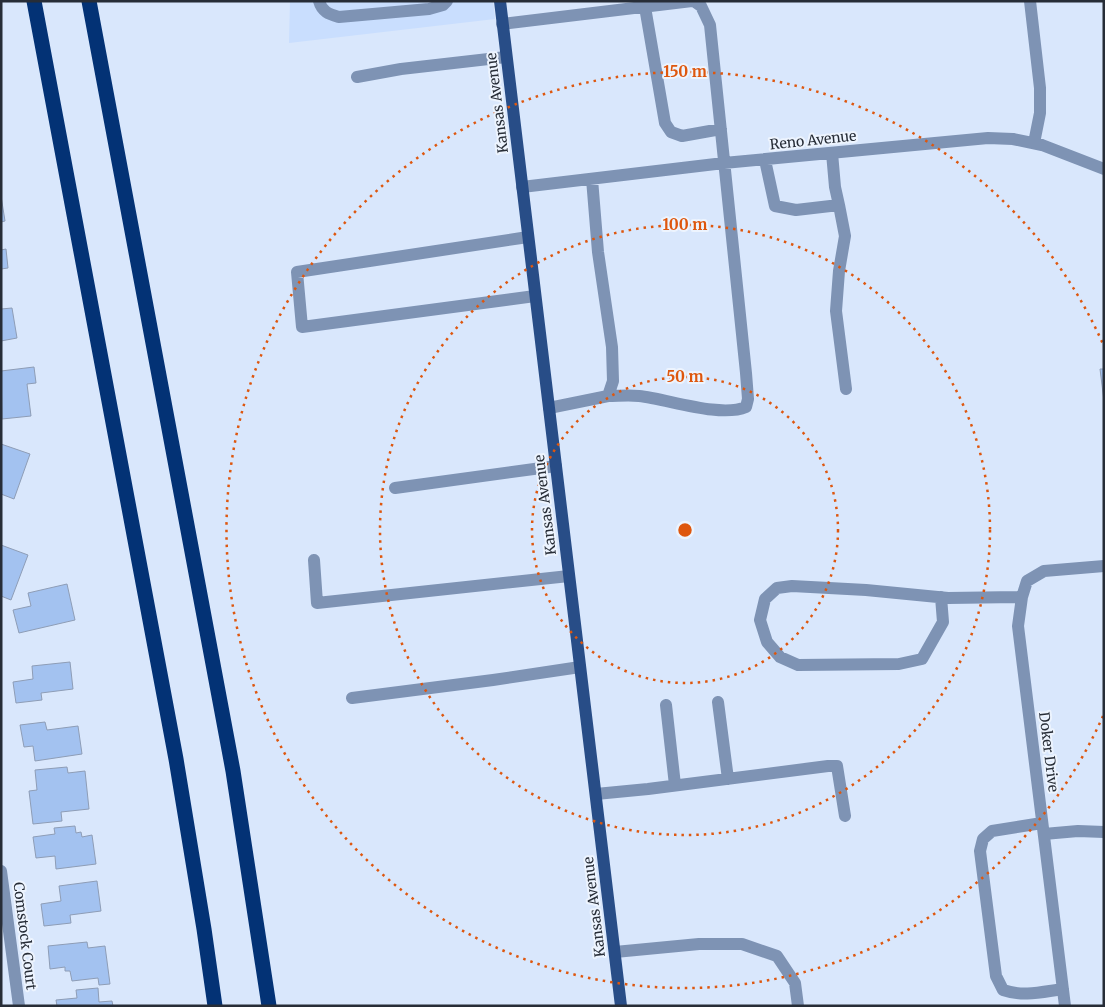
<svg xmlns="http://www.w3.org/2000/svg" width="1105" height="1007" viewBox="0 0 1105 1007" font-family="Merriweather,serif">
	<rect width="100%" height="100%" fill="#d9e7fc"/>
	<path fill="#c9defe" d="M 290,1 L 493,1 L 495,19 L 289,43 Z"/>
	<path fill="#a3c2f0" stroke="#8e9db6" d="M 1,196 L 5,221 L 1,222 Z
		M 6,249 L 8,268 L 1,269 L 1,250 Z
		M 12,308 L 17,338 L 1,341 L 1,309 Z
		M 34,367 L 36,383 L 27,384 L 31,416 L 2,419 L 1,371 Z
		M 1100,369 L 1104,369 L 1104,401 Z
		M 1,444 L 30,454 L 14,499 L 1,494 Z
		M 1,545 L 28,555 L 11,600 L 1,596 Z
		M 67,584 L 75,620 L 19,633 L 13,610 L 31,606 L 28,593 Z
		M 70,662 L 73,689 L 41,693 L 42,700 L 16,703 L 13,682 L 33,679 L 32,666 Z
		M 45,722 L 47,730 L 78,726 L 82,754 L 35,761 L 33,746 L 24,747 L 20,725 Z
		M 67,767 L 68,773 L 85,771 L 89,809 L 61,812 L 62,821 L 33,824 L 29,791 L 37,790 L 35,770 Z
		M 75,826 L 76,833 L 81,832 L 82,837 L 92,835 L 96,864 L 56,869 L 55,856 L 36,858 L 33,837 L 55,834 L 54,828 Z
		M 97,881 L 101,911 L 70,915 L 71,923 L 44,926 L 41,904 L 61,901 L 59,886 Z
		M 87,942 L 88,948 L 105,946 L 110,984 L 99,985 L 98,978 L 72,981 L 70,971 L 65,971 L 65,967 L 50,969 L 48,946 Z
		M 98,988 L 99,1002 L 112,1001 L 113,1006 L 57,1006 L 56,1000 L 77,998 L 76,990 Z"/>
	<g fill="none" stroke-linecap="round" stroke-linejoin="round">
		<path stroke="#7e93b4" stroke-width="12" d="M 319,1 C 322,12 329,14 339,17 L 429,9 L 443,5 L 447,1
			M 1030,1 L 1040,88 L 1040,113 L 1034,143
			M 645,7 L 665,123 L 671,132 L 682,136 L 721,129
			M 502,24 L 692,1
			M 357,77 L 401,69 L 506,57
			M 765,160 L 775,206 L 796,210 L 839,205 L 835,187 L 832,153
			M 522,187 L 724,163 L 988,138 L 1013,139 L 1042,145 L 1104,169
			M 839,205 L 845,236 L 839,271 L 836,311 L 846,389
			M 528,237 L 297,272 L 302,327 L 535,296
			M 608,396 C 618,396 629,395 639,396 C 668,399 720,418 746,407 L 748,399 L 746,373 L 710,25 L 701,6 L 694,1
			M 549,408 L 608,396 L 613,381 L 612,347 L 598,252 L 592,179
			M 395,488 L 556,466
			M 314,560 L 317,603 L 569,576
			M 941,597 L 943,622 L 922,659 L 899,664 L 798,665 L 780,657 L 767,642 L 760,620 L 765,599 L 777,588 L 792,586 L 866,590 L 948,598 L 1022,597
			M 352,698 L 493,680 L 580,667
			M 718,702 L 728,779
			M 666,705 L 675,785
			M 596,794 L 648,789 L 828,766 L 837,766 L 845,816
			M 1042,823 L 992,831 L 983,839 L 980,851 L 996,976 L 1003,990 C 1024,997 1041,992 1063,989
			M 1044,834 L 1078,831 L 1104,832
			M 1,871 L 19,1006
			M 615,952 L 699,944 L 742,944 L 777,956 L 795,983 L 798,1006
			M 1065,1006 L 1018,626 L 1022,597 L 1027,581 L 1044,571 L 1104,566"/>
		<path stroke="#284d87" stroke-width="12" d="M 500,1 L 621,1006"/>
		<path stroke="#033275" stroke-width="15" d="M 34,1 L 176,759 L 204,929 L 215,1006
			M 89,1 L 233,771 L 269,1006"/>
	</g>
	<g fill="none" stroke="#de570e" stroke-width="2.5" stroke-dasharray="2.5 5">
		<circle cx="685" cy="530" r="153"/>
		<circle cx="685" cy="530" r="305"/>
		<path d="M1103 716A458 458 0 1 1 1103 344"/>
	</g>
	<g text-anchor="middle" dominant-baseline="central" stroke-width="4" stroke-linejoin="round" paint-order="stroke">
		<g font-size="14" fill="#272d37" stroke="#edf4fe">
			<text transform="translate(497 103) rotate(-97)">Kansas Avenue</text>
			<text transform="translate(813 140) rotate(-6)">Reno Avenue</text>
			<text transform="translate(545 505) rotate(-97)">Kansas Avenue</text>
			<text transform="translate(1049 752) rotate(83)">Doker Drive</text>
			<text transform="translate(594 907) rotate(-97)">Kansas Avenue</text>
			<text transform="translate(25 936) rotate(83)">Comstock Court</text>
		</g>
	</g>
	<circle cx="685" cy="530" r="8" fill="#de570e" stroke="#edf4fe" stroke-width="2.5"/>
	<g font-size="15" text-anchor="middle" font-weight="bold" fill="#de570e" stroke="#edf4fe" stroke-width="4" stroke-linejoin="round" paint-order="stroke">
		<text x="685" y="77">150 m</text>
		<text x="685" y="230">100 m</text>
		<text x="685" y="382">50 m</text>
	</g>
	<rect width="1105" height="1007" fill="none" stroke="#272d37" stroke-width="5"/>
</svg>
